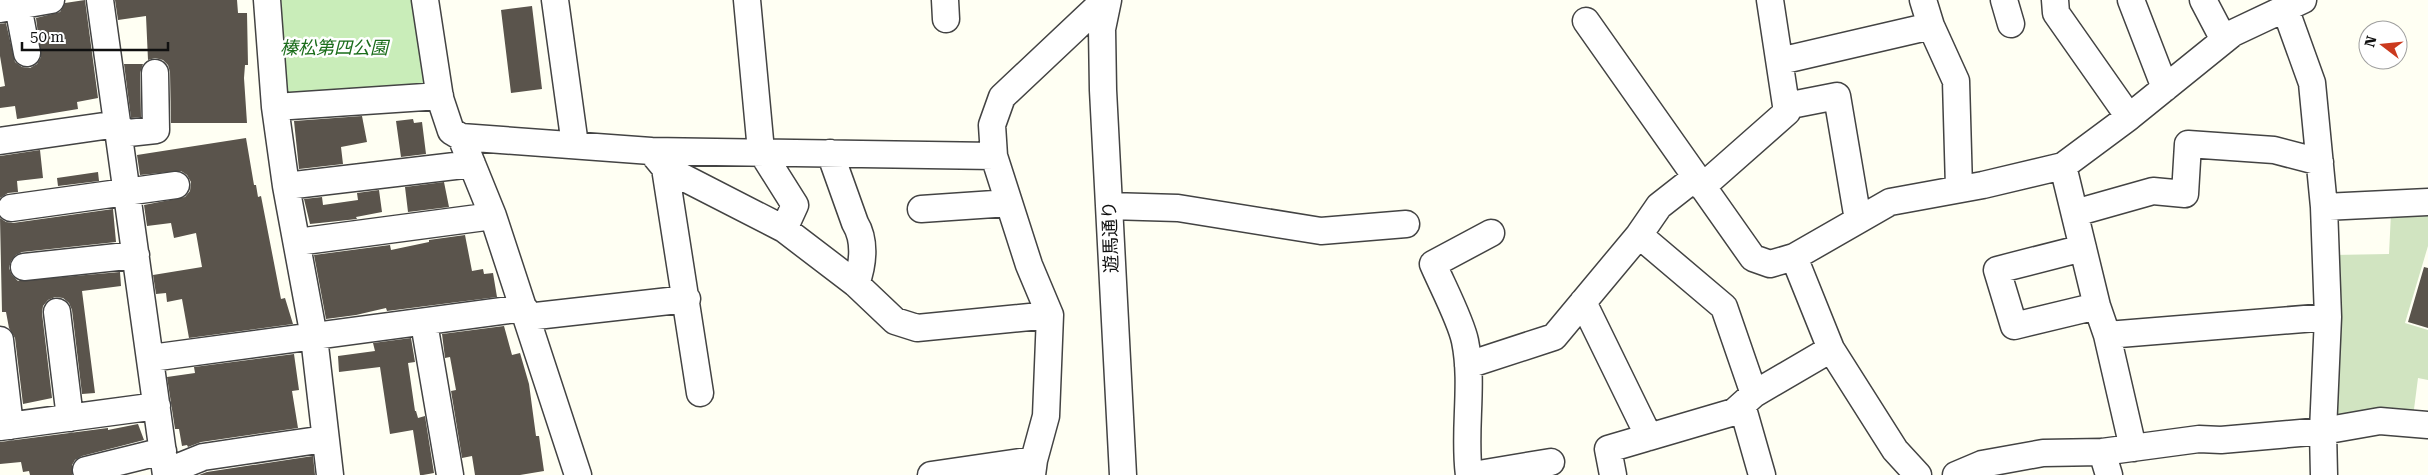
<svg xmlns="http://www.w3.org/2000/svg" width="2428" height="475" viewBox="0 0 2428 475" font-family="'Roboto Serif','Noto Sans JP',serif">
	<rect width="100%" height="100%" fill="#fffff3"/>
	<path fill="#c9edb9" d="M 281,0 L 417,0 L 428,81 L 423,87 L 294,98 L 286,90 Z"/>
	<path fill="#d1e4c1" d="M 2428,212 L 2428,246 L 2405,323 L 2428,330 L 2428,380 L 2418,378 L 2413,417 L 2333,422 L 2333,255 L 2389,254 L 2391,213 Z"/>
	<path fill="#5a544c" d="M 85,0 L 98,98 L 77,102 L 78,109 L 17,119 L 15,106 L 0,108 L 0,87 L 5,86 L 0,56 L 0,24 L 6,23 L 15,62 L 22,67 L 30,68 L 37,64 L 41,57 L 36,18 L 60,12 L 65,3 Z
		M 115,0 L 237,0 L 238,13 L 247,13 L 248,65 L 245,65 L 244,78 L 247,123 L 171,123 L 170,72 L 168,65 L 163,60 L 155,58 L 148,60 L 146,16 L 118,20 Z
		M 532,6 L 542,89 L 511,93 L 501,10 Z
		M 124,64 L 143,64 L 140,73 L 141,117 L 131,118 Z
		M 362,116 L 367,142 L 341,147 L 343,164 L 299,169 L 294,121 Z
		M 413,119 L 414,123 L 422,122 L 426,154 L 401,157 L 396,121 Z
		M 246,138 L 254,185 L 256,185 L 258,197 L 261,196 L 281,299 L 285,298 L 293,324 L 189,338 L 182,299 L 167,302 L 166,293 L 156,294 L 153,275 L 202,267 L 196,233 L 174,238 L 171,223 L 147,226 L 144,205 L 185,197 L 190,191 L 191,182 L 187,175 L 181,171 L 140,175 L 137,155 Z
		M 40,150 L 43,178 L 17,181 L 18,192 L 8,193 L 0,198 L 0,156 Z
		M 98,172 L 99,181 L 58,186 L 57,178 Z
		M 444,182 L 449,207 L 408,212 L 405,187 Z
		M 379,190 L 382,212 L 356,217 L 357,219 L 310,224 L 304,199 L 322,197 L 323,205 L 358,200 L 357,193 Z
		M 113,209 L 116,242 L 22,252 L 16,255 L 11,261 L 9,268 L 12,275 L 18,281 L 120,272 L 121,286 L 82,291 L 95,393 L 82,394 L 72,310 L 69,303 L 63,298 L 55,297 L 48,300 L 43,306 L 42,313 L 52,398 L 23,404 L 15,338 L 9,328 L 6,312 L 2,312 L 0,218 L 6,222 L 13,223 Z
		M 465,235 L 472,271 L 483,269 L 484,274 L 493,273 L 497,297 L 387,311 L 386,308 L 356,315 L 326,319 L 314,255 L 390,245 L 391,250 L 429,242 L 429,240 Z
		M 2424,267 L 2428,268 L 2428,328 L 2408,322 Z
		M 504,326 L 512,355 L 520,353 L 529,384 L 536,436 L 539,436 L 544,471 L 520,475 L 475,475 L 472,456 L 462,458 L 451,391 L 456,390 L 450,357 L 445,358 L 442,334 Z
		M 411,338 L 415,362 L 408,363 L 415,411 L 416,411 L 418,418 L 425,416 L 434,473 L 423,475 L 420,475 L 413,430 L 390,434 L 380,367 L 339,372 L 338,356 L 375,351 L 373,343 Z
		M 294,354 L 299,390 L 292,391 L 298,428 L 201,442 L 188,447 L 187,445 L 182,446 L 179,429 L 175,429 L 167,377 L 195,373 L 194,367 Z
		M 138,424 L 144,440 L 82,456 L 75,460 L 72,465 L 72,475 L 30,475 L 29,471 L 23,472 L 21,462 L 0,464 L 0,442 L 108,428 L 108,430 Z
		M 313,456 L 315,475 L 199,475 L 207,472 Z"/>
	<g fill="none" stroke-linecap="round" stroke-linejoin="round">
		<g stroke="#434343" stroke-width="29">
			<path id="minor" d="M 100,0 L 166,475
				M 267,0 L 275,107 L 286,186 L 314,337 L 330,475
				M 425,0 L 440,98 L 451,131 L 461,137 L 651,151 L 665,168 L 784,229 L 856,284 L 895,321 L 917,328 L 1050,315
				M 555,0 L 575,145
				M 747,0 L 761,151 L 795,205 L 784,229
				M 945,0 L 946,19
				M 1108,0 L 1102,29 L 1103,90 L 1123,475
				M 1923,0 L 1931,26 L 1956,81 L 1959,188
				M 2004,0 L 2011,24
				M 2055,0 L 2056,13 L 2129,117
				M 2131,0 L 2165,88
				M 2203,0 L 2224,40
				M 18,6 L 27,53
				M 2285,8 L 2312,83 L 2324,207 L 2328,317 L 2323,431 L 2324,475
				M 0,9 L 51,0
				M 1586,21 L 1753,258 L 1770,264 L 1794,257 L 1890,202 L 1983,185 L 2063,166 L 2129,117 L 2233,33 L 2303,0
				M 1780,61 L 1931,26
				M 1786,106 L 1837,96 L 1858,220
				M 275,107 L 440,96
				M 119,134 L 156,130 L 155,73
				M 461,137 L 493,216 L 578,475
				M 0,141 L 118,124
				M 651,151 L 994,156
				M 830,153 L 855,223 C 866,241 863,265 856,284
				M 2063,166 L 2097,306 L 2107,335 L 2328,317
				M 665,168 L 700,393
				M 1696,177 L 1659,206 L 1639,235 L 1724,307 L 1754,394 L 1831,349
				M 286,186 L 472,164
				M 1702,187 L 1787,112 L 1770,0
				M 1109,206 L 1178,208 L 1321,231 L 1406,224
				M 2324,207 L 2428,202
				M 11,208 L 176,185
				M 921,209 L 1009,203
				M 2075,213 L 2153,191 L 2185,194 L 2188,144 L 2274,150 L 2320,162
				M 297,242 L 493,216
				M 2083,248 L 1997,270 L 2014,326 L 2097,306
				M 1794,257 L 1831,349 L 1895,450 L 1918,475
				M 24,267 L 136,255
				M 1583,302 L 1649,437
				M 57,312 L 70,418
				M 527,317 L 687,299
				M 424,323 L 450,475
				M 2107,335 L 2133,448
				M 0,340 L 10,426
				M 151,358 L 524,308
				M 1468,365 L 1554,337 L 1639,235
				M 1742,405 L 1762,475
				M 0,427 L 157,406
				M 2102,452 L 2109,475
				M 86,470 L 163,451
				M 166,472 L 203,457 L 325,439
				M 931,475 L 1034,460
				M 1032,475 L 1034,460 L 1046,416 L 1050,315 L 1029,265 L 994,156 L 992,125 L 1002,97 L 1105,0
				M 1469,475 C 1463,431 1474,385 1465,341 C 1461,321 1442,285 1433,264 L 1491,233
				M 1473,475 L 1551,462
				M 1613,475 L 1608,449 L 1734,412 L 1754,394
				M 1956,475 L 1982,464 L 2043,453 L 2102,452 L 2199,439 L 2221,440 L 2323,431 L 2380,421 L 2428,425"/>
		</g>
		<use href="#minor" stroke="#fff" stroke-width="26"/>
	</g>
	<g text-anchor="middle" dominant-baseline="central" stroke-width="5" stroke-linejoin="round" paint-order="stroke">
		<g font-size="18" font-style="italic" fill="#1b6d1b" stroke="#fff">
			<text x="334" y="47">榛松第四公園</text>
		</g>
		<g font-size="18" fill="#101010" stroke="#fff">
			<text transform="translate(1110 237) rotate(-92)">遊馬通り</text>
		</g>
	</g>
	<g transform="translate(2383 45) rotate(286)"><circle r="24" fill="#ffffff" stroke="#9f9f9f"/>
	<path d="M0-4L9 19L0 12L-9 19Z" fill="#cb3a1e"/>
	<text y="-8" font-size="14" font-weight="bold" text-anchor="middle" fill="#101010">N</text>
	</g>
	<path d="M22 42v8h146v-8" fill="none" stroke="#101010" stroke-width="2.5"/>
	<text x="30" y="42" font-size="15" fill="#101010" stroke="#ffffff" stroke-width="4" paint-order="stroke">50 m</text>
</svg>
